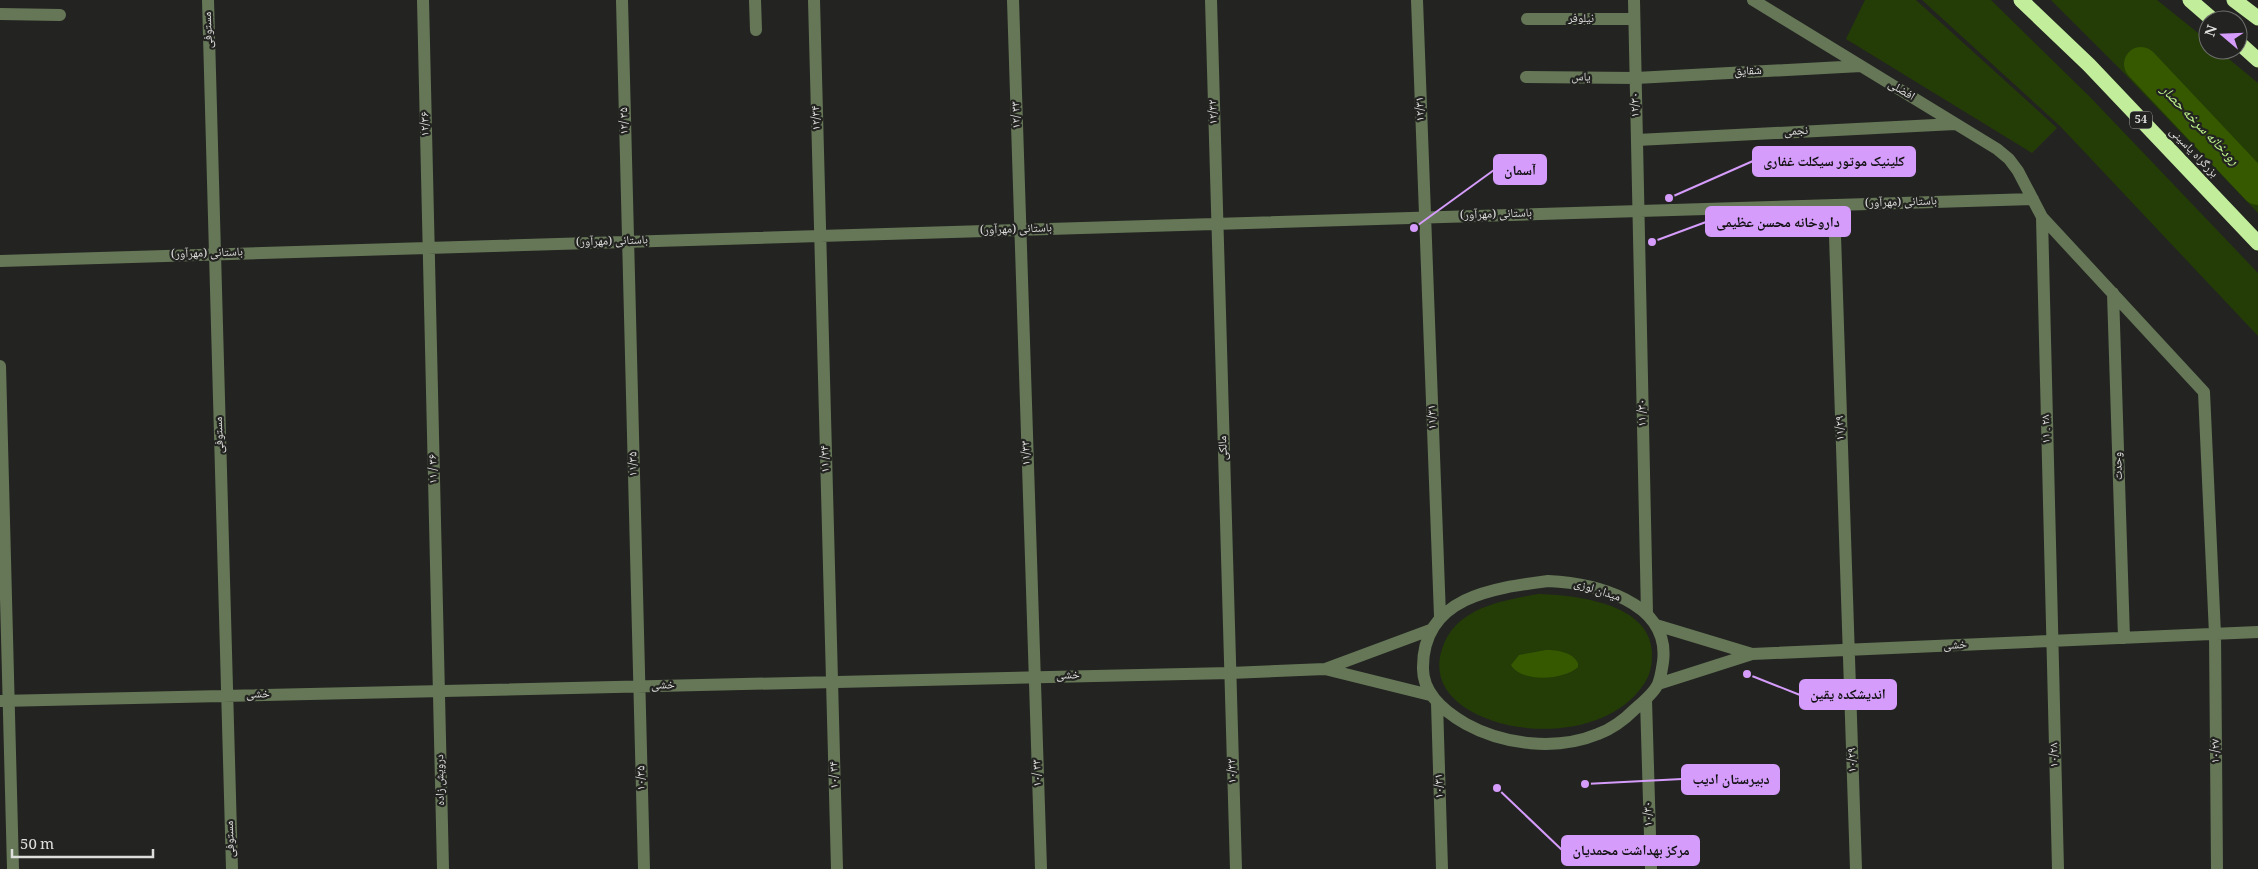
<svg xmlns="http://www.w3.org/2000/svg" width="2258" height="869" viewBox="0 0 2258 869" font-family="Georgia,'Noto Naskh Arabic',serif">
	<rect width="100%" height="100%" fill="#232421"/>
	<path fill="#243c06" d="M 1865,0 L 1916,0 L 2057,128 L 2032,153 L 1846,39 Z
		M 1922,0 L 1991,0 L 2090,97 L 2258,273 L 2258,336 L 2060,126 Z
		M 2051,0 L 2157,0 L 2208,41 L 2208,50 L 2218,50 L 2258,83 L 2258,213 L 2123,72 Z
		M 1538,594 C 1575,595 1650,603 1652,652 C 1652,665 1651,673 1644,684 C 1609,738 1513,740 1464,707 C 1444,693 1434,674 1442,649 C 1455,608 1500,601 1538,594 Z"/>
	<path fill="#365900" d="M 1546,650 C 1558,650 1572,652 1578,663 L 1578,667 C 1565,680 1521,683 1511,665 L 1519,655 Z"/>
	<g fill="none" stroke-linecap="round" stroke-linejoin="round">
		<path stroke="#365900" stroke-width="34" d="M 2141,64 L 2258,188"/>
		<path stroke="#667757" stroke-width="12" d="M 208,0 L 232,869
			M 423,0 L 443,869
			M 622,0 L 644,869
			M 755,0 L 756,30
			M 814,0 L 837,869
			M 1013,0 L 1041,869
			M 1211,0 L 1236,869
			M 1417,0 L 1440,616
			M 1634,0 L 1647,614
			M 1753,0 L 1997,149 L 2009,159 L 2018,171 L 2042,217 L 2204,392 L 2215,634 L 2217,869
			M 0,14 L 60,15
			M 1527,19 L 1634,19
			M 1526,77 L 1636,78 L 1861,66
			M 1637,140 L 1955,124
			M 1834,205 L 1856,869
			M 2042,217 L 2058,869
			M 0,261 L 2033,199
			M 2113,293 L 2124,638
			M 0,366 L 13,869
			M 1548,581 C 1593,583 1671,601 1663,662 C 1662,668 1661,677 1658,684 C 1654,693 1643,702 1635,709 C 1625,719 1612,729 1598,734 C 1557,751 1504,745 1466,724 C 1445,712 1422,694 1423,667 C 1423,597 1493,588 1548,581 Z
			M 1656,625 L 1752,654 L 2258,632
			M 1325,669 L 1430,630
			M 1658,684 L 1752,654
			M 1646,700 L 1651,869
			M 0,701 L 1230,673 L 1325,669 L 1430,695
			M 1437,703 L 1442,869"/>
		<path stroke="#c2ed9b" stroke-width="15" d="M 2021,0 L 2089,65 L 2258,243
			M 2190,0 L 2213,20
			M 2234,0 L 2258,18
			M 2238,42 L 2258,60"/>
	</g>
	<g text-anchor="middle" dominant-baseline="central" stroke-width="4.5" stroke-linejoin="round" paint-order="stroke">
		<rect fill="#232421" stroke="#a6a7a5" stroke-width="1" x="2130" y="111.5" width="22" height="17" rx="4"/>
		<g font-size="11" font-weight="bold" fill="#dedfdd">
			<text x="2141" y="120">54</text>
		</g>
		<g font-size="12" fill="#dedfdd" stroke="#232421">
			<text x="1581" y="19">نیلوفر</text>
			<text transform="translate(209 30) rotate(-92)">مستوفی</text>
			<text transform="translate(1748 72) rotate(-3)">شقایق</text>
			<text transform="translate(1581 78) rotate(1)">یاس</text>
			<text transform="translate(1901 91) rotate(31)">افضلی</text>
			<text transform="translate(1636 105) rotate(-91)">۱۲/۳۰</text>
			<text transform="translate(1421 109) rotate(-92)">۱۲/۳۱</text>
			<text transform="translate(1214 112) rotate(-92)">۱۲/۳۲</text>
			<text transform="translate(1017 115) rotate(-92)">۱۲/ ۳۳</text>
			<text transform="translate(817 118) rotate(-92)">۱۲/۳۴</text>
			<text transform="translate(625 121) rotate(-91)">۱۲/ ۳۵</text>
			<text transform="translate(426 124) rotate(-91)">۱۲/۳۶</text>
			<text transform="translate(1796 132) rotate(-3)">نجمی</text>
			<text transform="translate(2193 153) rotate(46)">بزرگراه یاسینی</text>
			<text transform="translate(1901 203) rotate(-2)">باستانی (مهرآور)</text>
			<text transform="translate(1496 215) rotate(-2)">باستانی (مهرآور)</text>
			<text transform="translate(1016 230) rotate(-2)">باستانی (مهرآور)</text>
			<text transform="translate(612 242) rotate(-2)">باستانی (مهرآور)</text>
			<text transform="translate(207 254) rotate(-2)">باستانی (مهرآور)</text>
			<text transform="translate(1643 413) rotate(-91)">۱۱ /۳۰</text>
			<text transform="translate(1433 417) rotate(-92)">۱۱/۳۱</text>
			<text transform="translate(1841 428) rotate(-92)">۱۱/۲۹</text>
			<text transform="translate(2047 429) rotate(-91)">۱۱ . ۲۸</text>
			<text transform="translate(220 435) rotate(-92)">مستوفی</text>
			<text transform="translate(1224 448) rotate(-92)">مالکی</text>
			<text transform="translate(1027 453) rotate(-92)">۱۱/۳۳</text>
			<text transform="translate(826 459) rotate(-92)">۱۱ /۳۴</text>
			<text transform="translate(634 464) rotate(-91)">۱۱/۳۵</text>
			<text transform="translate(2119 466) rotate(-92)">وحدت</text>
			<text transform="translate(434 469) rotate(-91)">۱۱ / ۳۶</text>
			<text transform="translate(1597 591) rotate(18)">میدان لوزی</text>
			<text transform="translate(1955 646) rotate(-3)">خشی</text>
			<text transform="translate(1068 676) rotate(-1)">خشی</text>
			<text transform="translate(663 686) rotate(-1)">خشی</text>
			<text transform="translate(258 695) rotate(-1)">خشی</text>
			<text transform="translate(2216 751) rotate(-90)">۱۰/۲۷</text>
			<text transform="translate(2055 755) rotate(-91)">۱۰/۲۸</text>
			<text transform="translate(1853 760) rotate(-92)">۱۰/۲۹</text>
			<text transform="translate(1233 771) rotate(-92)">۱۰/۳۲</text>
			<text transform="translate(1038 773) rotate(-92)">۱۰/ ۳۳</text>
			<text transform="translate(835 775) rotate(-92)">۱۰/ ۳۴</text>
			<text transform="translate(642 778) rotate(-91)">۱۰/۳۵</text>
			<text transform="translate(441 780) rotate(-91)">درویش زاده</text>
			<text transform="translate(1440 786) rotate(-92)">۱۰/۳۱</text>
			<text transform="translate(1649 814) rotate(-92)">۱۰/۳۰</text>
			<text transform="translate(231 839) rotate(-92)">مستوفی</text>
		</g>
		<g font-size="14" font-style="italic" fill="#c1f78d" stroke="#232421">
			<text transform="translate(2199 126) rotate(46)">رودخانه سرخه حصار</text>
		</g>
	</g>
	<path fill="none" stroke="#d59cfb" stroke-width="2" d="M1669 198L1753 161M1414 228L1494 170M1652 242L1706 222M1747 674L1800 695M1585 784L1682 779M1497 788L1562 850"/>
	<g fill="#d59cfb" stroke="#232421" stroke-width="2">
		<circle cx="1669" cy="198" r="5"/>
		<circle cx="1414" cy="228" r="5"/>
		<circle cx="1652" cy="242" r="5"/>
		<circle cx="1747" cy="674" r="5"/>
		<circle cx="1585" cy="784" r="5"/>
		<circle cx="1497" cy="788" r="5"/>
	</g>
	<g fill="#d59cfb" stroke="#d59cfb" stroke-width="2">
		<rect x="1753" y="147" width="162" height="29" rx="5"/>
		<rect x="1494" y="155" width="52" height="29" rx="5"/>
		<rect x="1706" y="207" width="144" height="29" rx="5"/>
		<rect x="1800" y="680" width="96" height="29" rx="5"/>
		<rect x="1682" y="765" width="97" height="29" rx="5"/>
		<rect x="1562" y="836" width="137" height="29" rx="5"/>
	</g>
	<g font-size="14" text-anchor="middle" font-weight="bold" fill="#111">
		<text x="1834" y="166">کلینیک موتور سیکلت غفاری</text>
		<text x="1520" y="175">آسمان</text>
		<text x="1778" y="227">داروخانه محسن عظیمی</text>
		<text x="1848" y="699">اندیشکده یقین</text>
		<text x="1731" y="784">دبیرستان ادیب</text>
		<text x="1631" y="855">مرکز بهداشت محمدیان</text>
	</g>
	<g transform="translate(2223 35) rotate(289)"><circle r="24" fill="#232421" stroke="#6e6f6c"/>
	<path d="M0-4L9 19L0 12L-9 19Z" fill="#d59cfb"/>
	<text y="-8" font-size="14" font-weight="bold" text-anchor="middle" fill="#dedfdd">N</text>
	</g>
	<path d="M12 849v8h141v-8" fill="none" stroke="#dedfdd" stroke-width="2.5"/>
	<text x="20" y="849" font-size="15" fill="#dedfdd" stroke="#232421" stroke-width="4" paint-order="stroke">50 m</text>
</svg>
